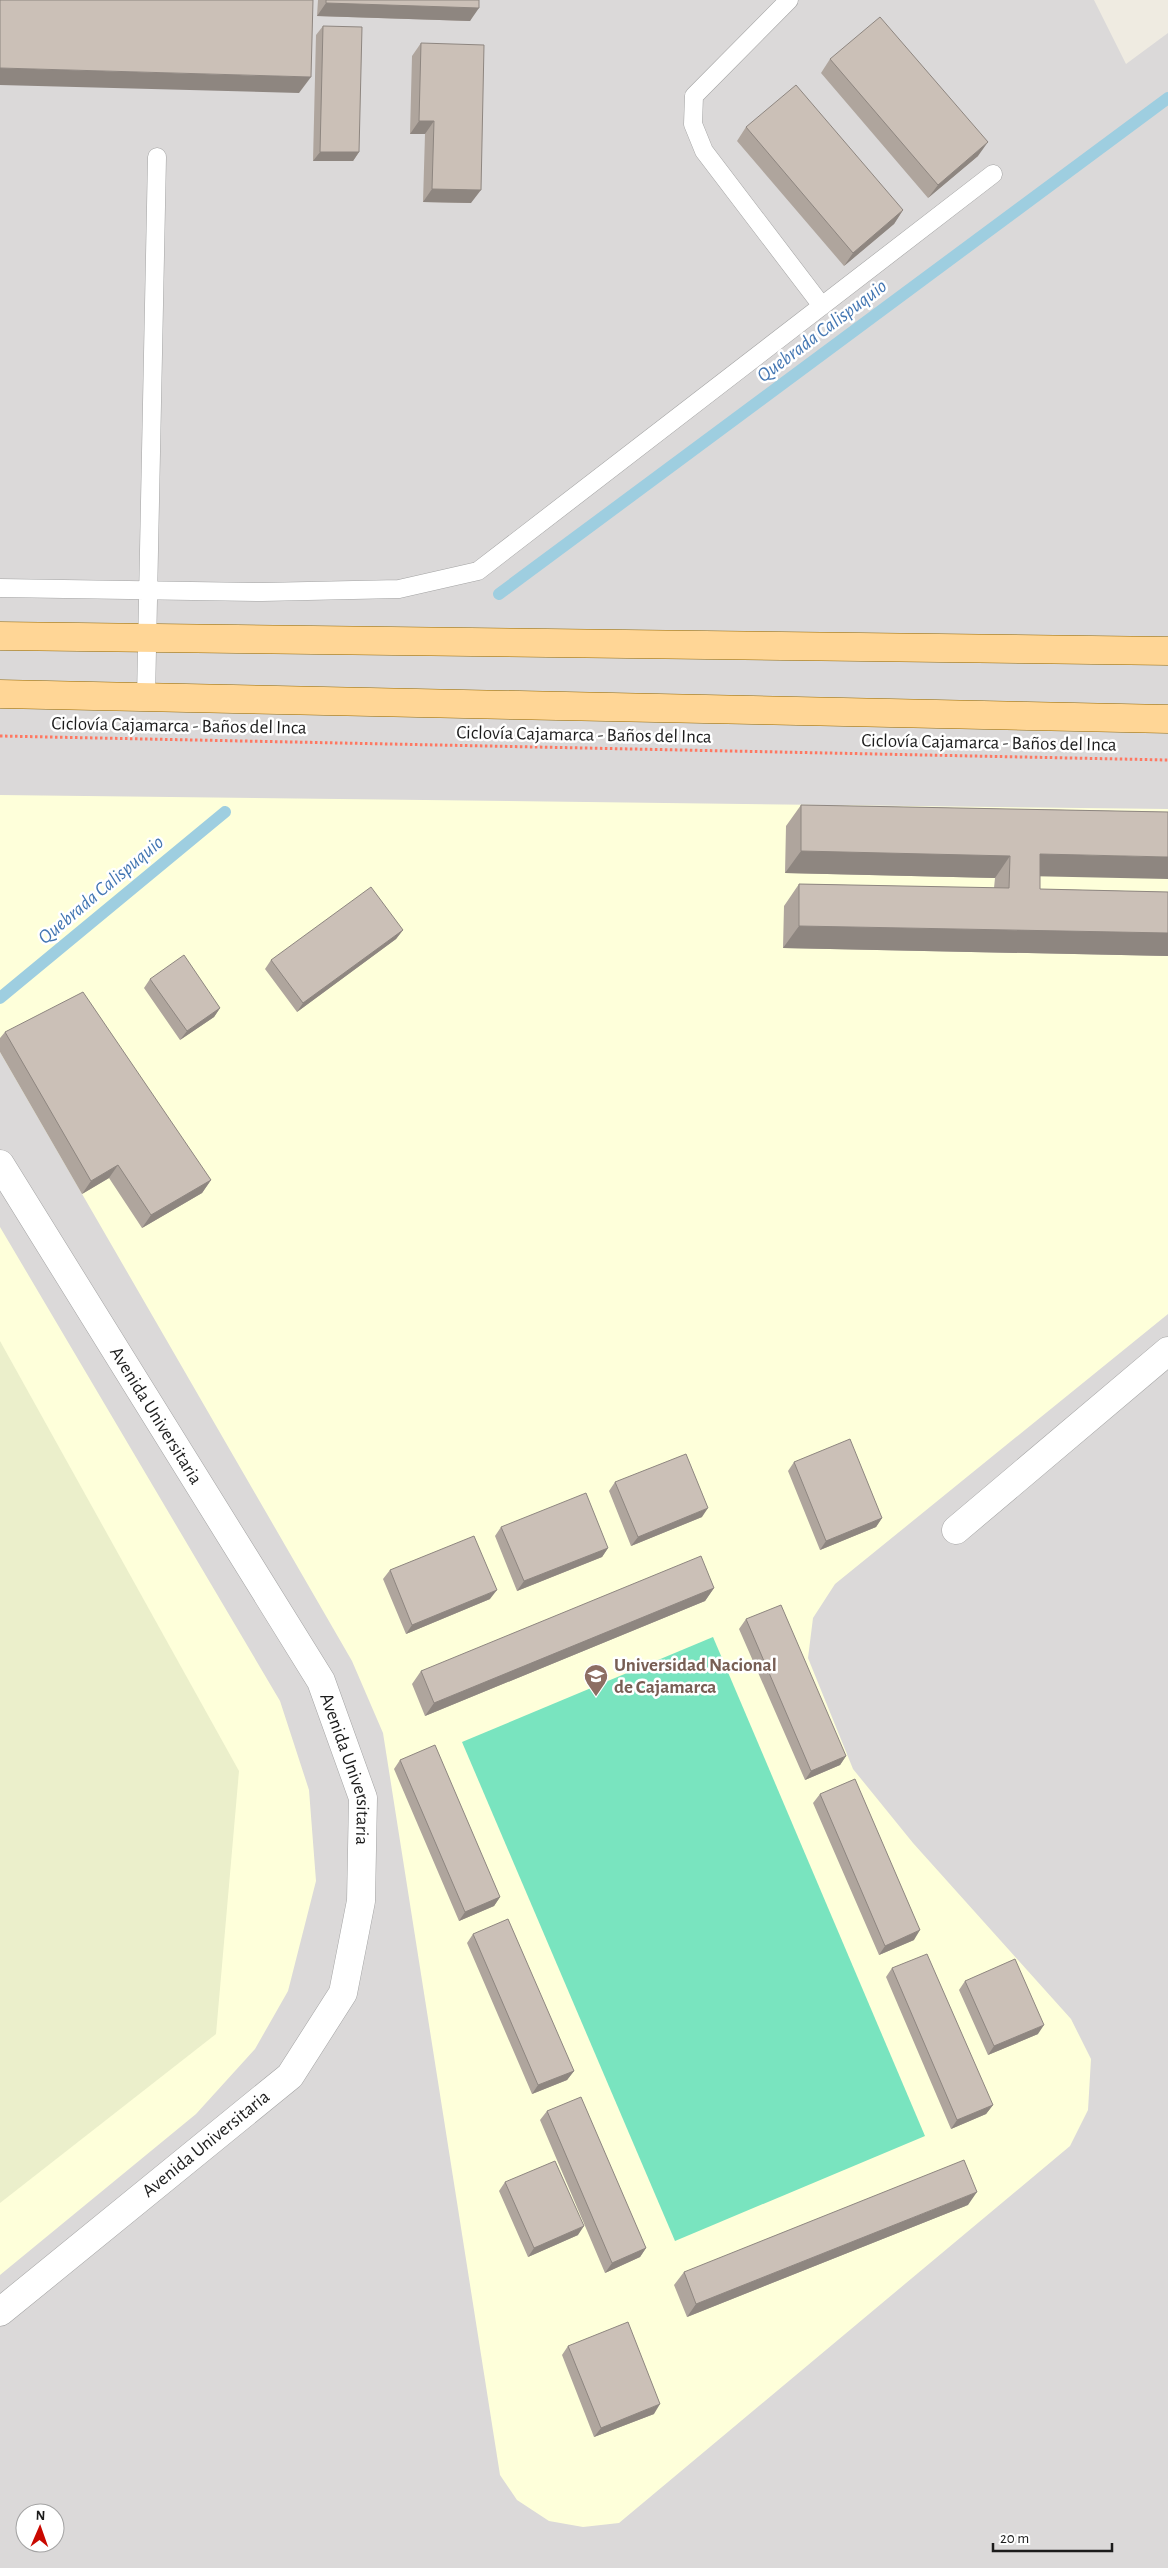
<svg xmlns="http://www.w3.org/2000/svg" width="1168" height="2568" viewBox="0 0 1168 2568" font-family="'Alegreya Sans',sans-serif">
	<rect width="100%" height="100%" fill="#efebe1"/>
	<path fill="#dbd9d9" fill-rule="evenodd" d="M 0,0 L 1094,0 L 1126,64 L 1168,33 L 1168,2568 L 0,2568 ZM 25,2513 L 55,2513 L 55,2543 L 25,2543 Z"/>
	<path fill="#feffda" d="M 0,795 L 1168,809 L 1168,1314 L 835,1584 L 813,1618 L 808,1658 L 853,1769 L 913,1843 L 1071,2019 L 1091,2059 L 1088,2110 L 1070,2146 L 619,2523 L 583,2527 L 549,2521 L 517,2500 L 500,2475 L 383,1733 L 352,1661 L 0,1052 Z
		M 0,1227 L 280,1701 L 309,1790 L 316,1881 L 288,1991 L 255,2049 L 196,2114 L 0,2275 Z"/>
	<path fill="#ebefcb" d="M 0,1341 L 239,1771 L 216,2034 L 0,2203 Z"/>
	<path fill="#79e4bf" d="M 713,1637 L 925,2136 L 675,2241 L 462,1742 Z"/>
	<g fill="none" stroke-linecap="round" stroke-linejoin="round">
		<path stroke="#9ecee0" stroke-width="12" d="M 499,594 L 1168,98
			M 0,998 L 225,812"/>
		<g stroke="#a3a3a3" stroke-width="19">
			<path id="service" d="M 789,0 L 694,96 L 693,124 L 704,151 L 822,306
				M 0,588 L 262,592 L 399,589 L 478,571 L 993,174
				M 146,698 L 157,157"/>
		</g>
		<g stroke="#a3a3a3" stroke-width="29">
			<g id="minor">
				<path id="s1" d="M 0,1164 L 321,1681 L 363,1798 L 361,1901 L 343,1993 L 290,2076 L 0,2312"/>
				<path d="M 956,1530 L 1168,1351"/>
			</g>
		</g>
		<g stroke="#956900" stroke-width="29">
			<path id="primary" d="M 0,636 L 1168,651
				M 0,694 L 1168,719"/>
		</g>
		<path stroke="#ff7862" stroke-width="3" stroke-dasharray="2.5 2.5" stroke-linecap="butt" d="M 0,736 L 1168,760"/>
		<use href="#service" stroke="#fff" stroke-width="18"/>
		<use href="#minor" stroke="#fff" stroke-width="28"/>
		<use href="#primary" stroke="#ffd696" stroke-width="28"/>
	</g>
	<path fill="#afa59d" d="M 318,0 L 479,0 L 470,21 L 317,16 Z
		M 323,26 L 359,152 L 353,161 L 313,161 L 316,35 Z
		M 421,43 L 471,203 L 423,202 L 425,134 L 410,134 L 412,56 Z
		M 830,59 L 978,156 L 928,198 L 821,73 Z
		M 746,127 L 903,210 L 894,224 L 844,266 L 737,141 Z
		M 801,805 L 1168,812 L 1040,876 L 1040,889 L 1168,892 L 1168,956 L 783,948 L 784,906 L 799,884 L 994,888 L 995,878 L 785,873 L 786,826 Z
		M 403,930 L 396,939 L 297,1012 L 265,969 L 271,960 Z
		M 150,979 L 220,1008 L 214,1017 L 180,1040 L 144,988 Z
		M 5,1032 L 211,1180 L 202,1193 L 142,1228 L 109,1178 L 82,1194 L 0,1052 L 0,1038 Z
		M 794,1462 L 882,1518 L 876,1527 L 820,1550 L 788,1471 Z
		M 615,1482 L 702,1517 L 631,1546 L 609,1491 Z
		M 501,1527 L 608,1548 L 602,1557 L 517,1591 L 495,1536 Z
		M 390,1570 L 490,1599 L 406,1634 L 383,1579 Z
		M 714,1588 L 705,1601 L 425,1716 L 412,1684 L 421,1671 Z
		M 746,1619 L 846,1756 L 840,1765 L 805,1780 L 739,1629 Z
		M 400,1760 L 500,1897 L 494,1906 L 459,1921 L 394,1769 Z
		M 820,1794 L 914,1940 L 879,1955 L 813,1803 Z
		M 473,1934 L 574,2071 L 567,2080 L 532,2094 L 467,1943 Z
		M 892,1968 L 993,2105 L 986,2114 L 951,2129 L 886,1977 Z
		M 965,1981 L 1038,2034 L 988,2055 L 959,1990 Z
		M 547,2111 L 646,2248 L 640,2257 L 605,2273 L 540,2120 Z
		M 505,2182 L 578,2235 L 528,2257 L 499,2191 Z
		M 968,2205 L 687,2317 L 674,2285 L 684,2272 Z
		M 568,2346 L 654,2414 L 594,2437 L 562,2355 Z"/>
	<path fill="#8e8680" d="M 326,3 L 479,8 L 470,21 L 317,16 Z
		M 0,68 L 311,77 L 299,93 L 0,85 Z
		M 419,121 L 434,121 L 425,134 L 410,134 Z
		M 988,142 L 978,156 L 928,198 L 938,185 Z
		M 320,152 L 359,152 L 353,161 L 313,161 Z
		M 432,189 L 481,190 L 471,203 L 423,202 Z
		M 903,210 L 894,224 L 844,266 L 853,253 Z
		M 801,851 L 1010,856 L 995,878 L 785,873 Z
		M 1040,854 L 1168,857 L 1168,879 L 1025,876 Z
		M 799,926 L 1168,933 L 1168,956 L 783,948 Z
		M 403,930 L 396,939 L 297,1012 L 303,1003 Z
		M 220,1008 L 214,1017 L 180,1040 L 187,1031 Z
		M 118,1165 L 109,1178 L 82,1194 L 91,1181 Z
		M 211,1180 L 202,1193 L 142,1228 L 151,1215 Z
		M 708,1508 L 702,1517 L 631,1546 L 638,1537 Z
		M 882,1518 L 876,1527 L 820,1550 L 826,1541 Z
		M 608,1548 L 602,1557 L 517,1591 L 524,1581 Z
		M 714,1588 L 705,1601 L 425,1716 L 434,1703 Z
		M 497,1590 L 490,1599 L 406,1634 L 412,1625 Z
		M 846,1756 L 840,1765 L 805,1780 L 811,1771 Z
		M 500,1897 L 494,1906 L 459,1921 L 465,1912 Z
		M 920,1930 L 914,1940 L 879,1955 L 885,1946 Z
		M 1044,2025 L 1038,2034 L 988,2055 L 994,2046 Z
		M 574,2071 L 567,2080 L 532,2094 L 538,2085 Z
		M 993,2105 L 986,2114 L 951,2129 L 957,2120 Z
		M 977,2192 L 968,2205 L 687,2317 L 696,2304 Z
		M 584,2226 L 578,2235 L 528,2257 L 534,2248 Z
		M 646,2248 L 640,2257 L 605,2273 L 612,2263 Z
		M 660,2404 L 654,2414 L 594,2437 L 601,2428 Z"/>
	<path fill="#cbc0b7" stroke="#8e8680" d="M 0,0 L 313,0 L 311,77 L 0,68 Z
		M 326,0 L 479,0 L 479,8 L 326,3 Z
		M 880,17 L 988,142 L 938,185 L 830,59 Z
		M 323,26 L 362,27 L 359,152 L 320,152 Z
		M 421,43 L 484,45 L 481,190 L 432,189 L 434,121 L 419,121 Z
		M 796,85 L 903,210 L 853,253 L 746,127 Z
		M 801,805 L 1168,812 L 1168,857 L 1040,854 L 1040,889 L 1168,892 L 1168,933 L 799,926 L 799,884 L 1009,888 L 1010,856 L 801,851 Z
		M 371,887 L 403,930 L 303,1003 L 271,960 Z
		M 184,955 L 220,1008 L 187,1031 L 150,979 Z
		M 83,992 L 211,1180 L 151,1215 L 118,1165 L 91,1181 L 5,1032 Z
		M 850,1439 L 882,1518 L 826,1541 L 794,1462 Z
		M 686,1454 L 708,1508 L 638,1537 L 615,1482 Z
		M 586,1493 L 608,1548 L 524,1581 L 501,1527 Z
		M 474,1536 L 497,1590 L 412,1625 L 390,1570 Z
		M 701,1556 L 714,1588 L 434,1703 L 421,1671 Z
		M 781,1605 L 846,1756 L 811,1771 L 746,1619 Z
		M 435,1745 L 500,1897 L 465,1912 L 400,1760 Z
		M 855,1779 L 920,1930 L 885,1946 L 820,1794 Z
		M 508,1919 L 574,2071 L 538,2085 L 473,1934 Z
		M 927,1954 L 993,2105 L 957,2120 L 892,1968 Z
		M 1015,1959 L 1044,2025 L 994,2046 L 965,1981 Z
		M 581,2097 L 646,2248 L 612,2263 L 547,2111 Z
		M 964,2160 L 977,2192 L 696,2304 L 684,2272 Z
		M 555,2161 L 584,2226 L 534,2248 L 505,2182 Z
		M 628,2322 L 660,2404 L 601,2428 L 568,2346 Z"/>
	<defs>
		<g id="university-pin" transform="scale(1.25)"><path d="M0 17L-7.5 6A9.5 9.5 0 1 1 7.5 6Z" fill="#8d6e63" stroke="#fff"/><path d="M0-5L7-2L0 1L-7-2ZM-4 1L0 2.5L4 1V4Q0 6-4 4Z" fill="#fff"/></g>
	</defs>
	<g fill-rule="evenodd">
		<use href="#university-pin" x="596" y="1676"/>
	</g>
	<g text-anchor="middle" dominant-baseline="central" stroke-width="5" stroke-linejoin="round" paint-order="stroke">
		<g font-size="19" fill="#1c1c1c" stroke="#fff">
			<text transform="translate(179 726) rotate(1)">Ciclovía Cajamarca - Baños del Inca</text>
			<text transform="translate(584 735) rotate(1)">Ciclovía Cajamarca - Baños del Inca</text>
			<text transform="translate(989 743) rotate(1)">Ciclovía Cajamarca - Baños del Inca</text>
			<text stroke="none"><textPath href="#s1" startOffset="296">Avenida Universitaria</textPath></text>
			<text stroke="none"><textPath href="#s1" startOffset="701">Avenida Universitaria</textPath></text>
			<text transform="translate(206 2144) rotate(-39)">Avenida Universitaria</text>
		</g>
		<g font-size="19" font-weight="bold" fill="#785e54" stroke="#fff" text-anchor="start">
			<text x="614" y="1665">Universidad Nacional<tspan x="614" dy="22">de Cajamarca</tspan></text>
		</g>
		<g font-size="20" font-style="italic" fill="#4376b2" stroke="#fff">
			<text transform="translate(822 331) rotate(-37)">Quebrada Calispuquio</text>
			<text transform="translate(101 890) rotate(-40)">Quebrada Calispuquio</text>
		</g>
	</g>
	<g transform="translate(40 2528) rotate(2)"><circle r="24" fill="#ffffff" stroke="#a4a4a4"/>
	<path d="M0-4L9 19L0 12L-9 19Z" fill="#c90800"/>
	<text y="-8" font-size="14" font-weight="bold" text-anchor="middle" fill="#1c1c1c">N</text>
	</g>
	<path d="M993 2543v8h119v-8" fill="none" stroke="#1c1c1c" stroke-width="2.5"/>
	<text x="1000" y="2543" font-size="15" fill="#1c1c1c" stroke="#ffffff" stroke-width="4" paint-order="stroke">20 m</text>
</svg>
